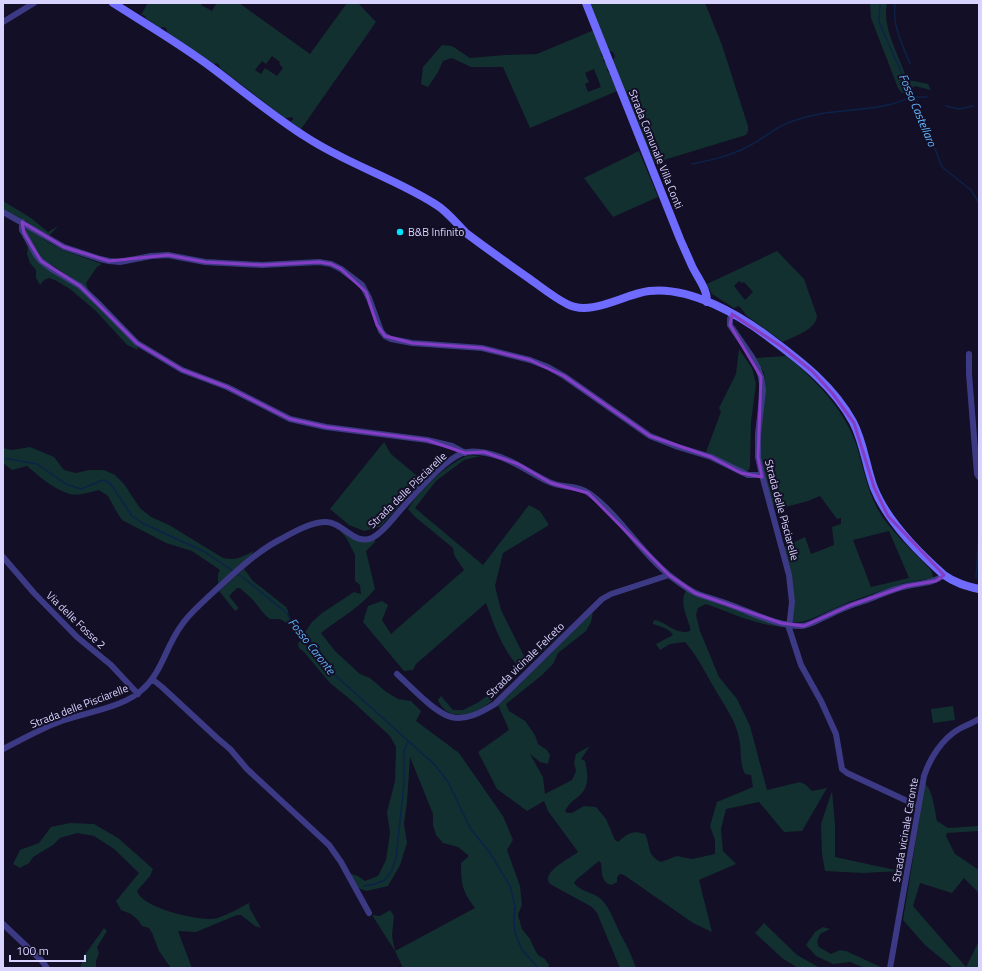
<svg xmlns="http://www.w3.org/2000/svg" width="982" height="971" viewBox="0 0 982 971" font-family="'Titillium Web',sans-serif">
	<rect width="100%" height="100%" fill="#130f26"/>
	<path fill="#12302f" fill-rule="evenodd" d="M 148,3 L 202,3 L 201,5 L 212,11 L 216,4 L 214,3 L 239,3 L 310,54 L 347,3 L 358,3 L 376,22 L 301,129 L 290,121 L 293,120 L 293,117 L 285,118 L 220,68 L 219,65 L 216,63 L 214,64 L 168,34 L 166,28 L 163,27 L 160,28 L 145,18 L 146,17 L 143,15 L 141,15 ZM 272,56 L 280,62 L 279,64 L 283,68 L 277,76 L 265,68 L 261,74 L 255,70 L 262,61 L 266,64 Z
		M 589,3 L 705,3 L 722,45 L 748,126 L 748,131 L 746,135 L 654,163 L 612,61 L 615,57 L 613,52 L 609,51 Z
		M 870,3 L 887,3 C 882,27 897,51 905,74 L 909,80 L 928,84 L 931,90 L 915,86 L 905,93 L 902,93 L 898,88 L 871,18 Z
		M 594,30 L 602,51 L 601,55 L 602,57 L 604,56 L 605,58 L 603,60 L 604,62 L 606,62 L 608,68 L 607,70 L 611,76 L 610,77 L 612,79 L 617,91 L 530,128 L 503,67 L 471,67 L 452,58 L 443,61 L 438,72 L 428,87 L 421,84 L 423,67 L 442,45 L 452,46 L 470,58 L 505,55 L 537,54 ZM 594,69 L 601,87 L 588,92 L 585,84 L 589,82 L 585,73 Z
		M 639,151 L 658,197 L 613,217 L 584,178 Z
		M 3,201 L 31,218 L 48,232 L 58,226 L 48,237 L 3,210 Z
		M 26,227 L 48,242 L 63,250 L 102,264 L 97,267 L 86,283 L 88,289 L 47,262 L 39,255 L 24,230 Z
		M 28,246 C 38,267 63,274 80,289 C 100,307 118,326 137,346 L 138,350 L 127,345 L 96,311 L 70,289 L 55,280 L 49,278 L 44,280 L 40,285 L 36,278 L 36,270 L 30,263 L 27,254 Z
		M 777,251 L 804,279 L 817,316 C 816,330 794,336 783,342 L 747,316 L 739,306 L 734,308 L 712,294 L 707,284 ZM 739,281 L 742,283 L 744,282 L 753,292 L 745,300 L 734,286 Z
		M 739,349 L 752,368 L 756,384 L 751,422 L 750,466 L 749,470 L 745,471 L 706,452 L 721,412 L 719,408 L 736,374 Z
		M 787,356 C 815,380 842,407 855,441 C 863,464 866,487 877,508 C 890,531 911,549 929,568 L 932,572 L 933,578 L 904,583 L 849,602 L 811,619 L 801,622 L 793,622 L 784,547 L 805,537 L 811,554 L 834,545 L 832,527 L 841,524 L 841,518 L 837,519 L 820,496 L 808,501 L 778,509 L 772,504 L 761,460 L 761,427 L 765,394 L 764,373 L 756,358 ZM 889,531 L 909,578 L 871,587 L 853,540 Z
		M 384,442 L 391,454 L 423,481 L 380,527 L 364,531 L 349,525 L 330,509 Z
		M 30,447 L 54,457 L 64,470 L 76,473 L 89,470 L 104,470 L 115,475 L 124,484 L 140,508 L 151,517 L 169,525 L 223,558 C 235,561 243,557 253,551 L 252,554 L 218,584 L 218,574 L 220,570 L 192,551 L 166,543 L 122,520 L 115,509 L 108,496 L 99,490 C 90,492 79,496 70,494 C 54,490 39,476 27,466 L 12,470 L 3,463 L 3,448 L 12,450 Z
		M 469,455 L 481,456 L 464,460 L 436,481 L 415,508 L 483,565 L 529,505 L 540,511 L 549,525 L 503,553 L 495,586 L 501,610 L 525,658 L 540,650 L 564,632 L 525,665 L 517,665 C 501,647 494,624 486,603 L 416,664 L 413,670 L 404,671 L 363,622 L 368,606 L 382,601 L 388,605 L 382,620 L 391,634 L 464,570 L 454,555 L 453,548 L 414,516 L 408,509 C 421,488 447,464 469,455 Z
		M 338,528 C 354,540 354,542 375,539 L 375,542 L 366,551 L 375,589 C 360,608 340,618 321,633 L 335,651 L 360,674 L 370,678 L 385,691 L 398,699 L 411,701 L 421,711 L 416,721 L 459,753 L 503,816 L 513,840 L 507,850 L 520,886 L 522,905 L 518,915 L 522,929 L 530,939 L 534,948 L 538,955 L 545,959 L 549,965 L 548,968 L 403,968 L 395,951 L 372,915 L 380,916 L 390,910 L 394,916 L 392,936 L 395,951 L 475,908 C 462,891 461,884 461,863 L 469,856 L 458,847 L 443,843 L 436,835 L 433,825 L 433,814 L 410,757 L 407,802 L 404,824 L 407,843 L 400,865 L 388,886 L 366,891 L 356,887 L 351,874 L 358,876 L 365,881 L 378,876 L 386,860 L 390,833 L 387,812 L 395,781 L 396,747 L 390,736 L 351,700 L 330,683 L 304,652 L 299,648 L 298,644 L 311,623 L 322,613 L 354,592 L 361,594 L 360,585 L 355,581 L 355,555 L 347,539 Z
		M 244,569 L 253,581 L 286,607 L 288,611 L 290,625 L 280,619 L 270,619 L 265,615 L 253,600 L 240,588 L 237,588 L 229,596 L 238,607 L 238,609 L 235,611 L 219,591 Z
		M 687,589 L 784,627 C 756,625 731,613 706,604 L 698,608 L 696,615 L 700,631 L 719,677 L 737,699 L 750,726 L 767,790 L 800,782 L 806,785 L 812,791 L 827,788 L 802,831 L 784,832 L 759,802 L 726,809 L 721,829 L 723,851 L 736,864 L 699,880 L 712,932 L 693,923 L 624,875 L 620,874 L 617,877 L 617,882 L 611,885 C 601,882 602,872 601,863 L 599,861 L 577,879 L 574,883 C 581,892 593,892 601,899 C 611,909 615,924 622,937 C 628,947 632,957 636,968 L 620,968 L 597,913 L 592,907 L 550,884 C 540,872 571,858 578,852 L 548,811 L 544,801 L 527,811 L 497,789 L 478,752 L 509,730 L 498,705 L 593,612 L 591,622 L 586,631 L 558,653 L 553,664 L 542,675 L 506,704 L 509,711 L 525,721 L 535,735 L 538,744 L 547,750 L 550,755 L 548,764 L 540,762 L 530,754 L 543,777 L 545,794 L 572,780 L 576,771 L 574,763 L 576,754 L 590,746 L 581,759 L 585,761 C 588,775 590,787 578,797 C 572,801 569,804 565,811 L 567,813 L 572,813 L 584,806 L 596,807 L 606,819 L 615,840 L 618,842 C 628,833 632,830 645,834 C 651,846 646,855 661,862 L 677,856 L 692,859 L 715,854 L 715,840 L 710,826 L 717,802 L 753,787 L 751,775 L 745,774 C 739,762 742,750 739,738 C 736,721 724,705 716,691 C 706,674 698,657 685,642 L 670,644 L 660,650 L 656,644 L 673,635 C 669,628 661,627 653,624 L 653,622 L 655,620 C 666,622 678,636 690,631 C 691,627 689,625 688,621 C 684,610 680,599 687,589 Z
		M 495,691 L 497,695 C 494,698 491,702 488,704 C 472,716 447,722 438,700 L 441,696 L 453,710 L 463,710 L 477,703 Z
		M 953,706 L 955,720 L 933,723 L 931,709 Z
		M 925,784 C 933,790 935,812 937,821 L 948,828 L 979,826 L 979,831 L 947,833 L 946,836 L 955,854 L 979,870 L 979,893 L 964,878 L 952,893 L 920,883 L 913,906 L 966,967 L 979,941 L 979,968 L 953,968 L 925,945 L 903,920 Z
		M 832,791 L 835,824 L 835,857 L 900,871 L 863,873 L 825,871 L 822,854 L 821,824 Z
		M 70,823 L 94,824 L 118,838 L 153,869 L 150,876 L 137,891 C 142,908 196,920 212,919 C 223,918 239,908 249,903 L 250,909 L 261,928 L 255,926 L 241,915 L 237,915 L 196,932 L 178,931 L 192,968 L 171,968 L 159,951 L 152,933 L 149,928 L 142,926 L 138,920 L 131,914 L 121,910 L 116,901 L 139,873 L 114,849 L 94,836 L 77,833 L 60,838 L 53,845 L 33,857 L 29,863 L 20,868 L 13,864 L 20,850 L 39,843 L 51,827 Z
		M 764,923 L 797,955 L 820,968 L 798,968 L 782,958 L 755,933 Z
		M 823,927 L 830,929 L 820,934 L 817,942 L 819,947 L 831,954 L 840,950 L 846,951 L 883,968 L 865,968 L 850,962 L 833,964 L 816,956 L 806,945 L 815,932 Z
		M 104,928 L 107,931 L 97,947 L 99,953 L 96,961 L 96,968 L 80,968 L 84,956 Z"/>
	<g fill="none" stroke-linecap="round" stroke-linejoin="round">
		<path stroke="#0c2248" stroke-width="1.5" d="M 880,3 L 879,22 L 882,29 L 903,76 L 917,101 L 942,167 L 971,190 L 979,203
			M 895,3 C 892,25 902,43 910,64
			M 915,97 L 927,97
			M 946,106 L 959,109 L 973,106
			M 692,164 C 711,160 730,156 747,147 C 758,142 766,135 776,129 C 790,120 808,116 825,113 C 848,109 896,110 913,94
			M 3,458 L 37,464 L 66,484 L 81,489 L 103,480 L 110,483 L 132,516 L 142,523 L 205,552 L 233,571
			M 237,573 L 251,584 L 287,613 L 293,626 L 303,636 L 312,644 L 317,655 L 326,667 L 435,765 L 448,782 L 470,828 L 490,853 L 510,886 L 515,906 L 514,920 L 515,933 L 522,950 L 538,968
			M 976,578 L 979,532
			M 364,886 L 375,884 L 385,880 L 392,870 L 396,858 L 404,784 L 404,751 L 408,742"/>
		<path stroke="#3d3a85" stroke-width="6" d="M 3,22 L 34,3
			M 3,212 L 64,247 L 100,259 L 109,261 L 120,262 L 151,256 L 168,255 L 205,262 L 262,265 L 319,262 L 331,264 L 341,269 L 362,285 L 369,298 L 381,331 L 385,336 L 391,339 L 412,343 L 482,348 L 530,360 L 548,367 L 564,376 L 650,436 L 678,447 L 711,457 L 748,475 L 762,475
			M 22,222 L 22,230 L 24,233 L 36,255 L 41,261 L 53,270 L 80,286 L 100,305 L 137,343 L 182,370 L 227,387 L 290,419 L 326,427 L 427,440 L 452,446 L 465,453
			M 732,314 L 730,319 L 730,325 L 752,357 L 758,368 L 761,377 L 763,390 L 758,434 L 758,457 L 762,475 L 789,575 L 792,602 L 789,628 L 801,665 L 821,701 L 836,734 L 842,769 L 847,773 L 918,806
			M 969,354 L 969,374 L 977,474 L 979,477
			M 3,557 L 34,593 L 77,637 L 111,665 L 138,694
			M 397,674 C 410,686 435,713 451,717 C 466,721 482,712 495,704 L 602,599 L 611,594 L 669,575
			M 152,679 L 162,687 L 217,738 L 230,749 L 247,769 L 329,845 L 341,862 L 369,913
			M 3,749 C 21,740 40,729 59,722 C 85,712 124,708 143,689 C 162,672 166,646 181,626 C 188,615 199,606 208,597 C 230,577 253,554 279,540 C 292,533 310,522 326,522 C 343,522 354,546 372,538 C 382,533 390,522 397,514 C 411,498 443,460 463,453 C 469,451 474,451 480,452 C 506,455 525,470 547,481 C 561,489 577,484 590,494 C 620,516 640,552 669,575 C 678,582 688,590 698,594 C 712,599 727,603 741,609 C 759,616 780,626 801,626 C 810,626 819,619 827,616 C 839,610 851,605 864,601 C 878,596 892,589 907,586 C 920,583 933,584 944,575
			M 3,924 L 42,961 L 47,968
			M 890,968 L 924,776 C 930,758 942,739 959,729 C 966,725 973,723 979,719"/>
		<path stroke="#6f6bff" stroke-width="8" d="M 113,3 C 146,24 180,44 211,67 C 243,91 273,116 306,137 C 347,164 394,178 435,204 C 447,211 456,223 466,233 C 486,248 507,263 527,277 C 540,286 553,297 567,304 C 591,317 624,294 649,291 C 690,286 740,315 771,339 C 802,362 834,387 853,422 C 864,443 866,467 874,488 C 887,521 918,552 944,575 C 955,583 966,586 979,589
			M 586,3 L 680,239 C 684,248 688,257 692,266 C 697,277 708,290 707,302"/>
	</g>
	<path fill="none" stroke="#843dc5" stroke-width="3" stroke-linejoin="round" d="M 22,222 L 64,247 L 109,261 L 168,255 L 205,262 L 262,265 L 319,262 L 331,264 L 341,269 L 366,292 L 377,325 L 385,336 L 412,343 L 482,348 L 530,360 L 564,376 L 650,436 L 711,457 L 741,473 L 762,477 L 758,457 L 761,377 L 730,325 L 732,314 L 782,347 L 812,371 L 833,394 L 854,423 L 874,487 L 888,516 L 944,575 L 936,581 L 906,586 L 851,605 L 804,626 L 781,623 L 695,593 L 669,575 L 588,493 L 551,483 L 518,464 L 484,452 L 465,453 L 427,440 L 326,427 L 290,419 L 227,387 L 182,370 L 137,343 L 80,286 L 41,261 L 24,233 Z"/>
	<circle fill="#00e5ff" stroke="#130f26" stroke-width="1.5" cx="400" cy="232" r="4"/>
	<g text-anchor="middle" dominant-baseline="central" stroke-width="4" stroke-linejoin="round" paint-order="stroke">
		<g font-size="11" fill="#d9d4ff" stroke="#130f26">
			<text transform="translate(656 149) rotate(68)">Strada Comunale Villa Conti</text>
			<text transform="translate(407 490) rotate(-44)">Strada delle Pisciarelle</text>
			<text transform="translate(782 510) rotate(75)">Strada delle Pisciarelle</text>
			<text transform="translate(76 620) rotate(44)">Via delle Fosse 2</text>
			<text transform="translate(525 660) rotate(-44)">Strada vicinale Felceto</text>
			<text transform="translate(79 706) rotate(-21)">Strada delle Pisciarelle</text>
			<text transform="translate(905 830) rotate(-80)">Strada vicinale Caronte</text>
		</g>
		<g font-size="11" fill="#d9d4ff" stroke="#130f26" text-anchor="start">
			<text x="408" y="232">B&amp;B Infinito</text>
		</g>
		<g font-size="12" font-style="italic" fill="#62b6ff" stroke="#130f26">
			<text transform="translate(918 110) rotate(67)">Fosso Castellaro</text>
			<text transform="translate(312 646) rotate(52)">Fosso Caronte</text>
		</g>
	</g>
	<rect width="982" height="971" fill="none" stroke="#d9d4ff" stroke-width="8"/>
	<path d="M10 955v6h75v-6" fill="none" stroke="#d9d4ff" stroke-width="2"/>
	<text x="16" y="955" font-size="12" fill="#d9d4ff" stroke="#130f26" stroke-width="3" paint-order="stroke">100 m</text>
</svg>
